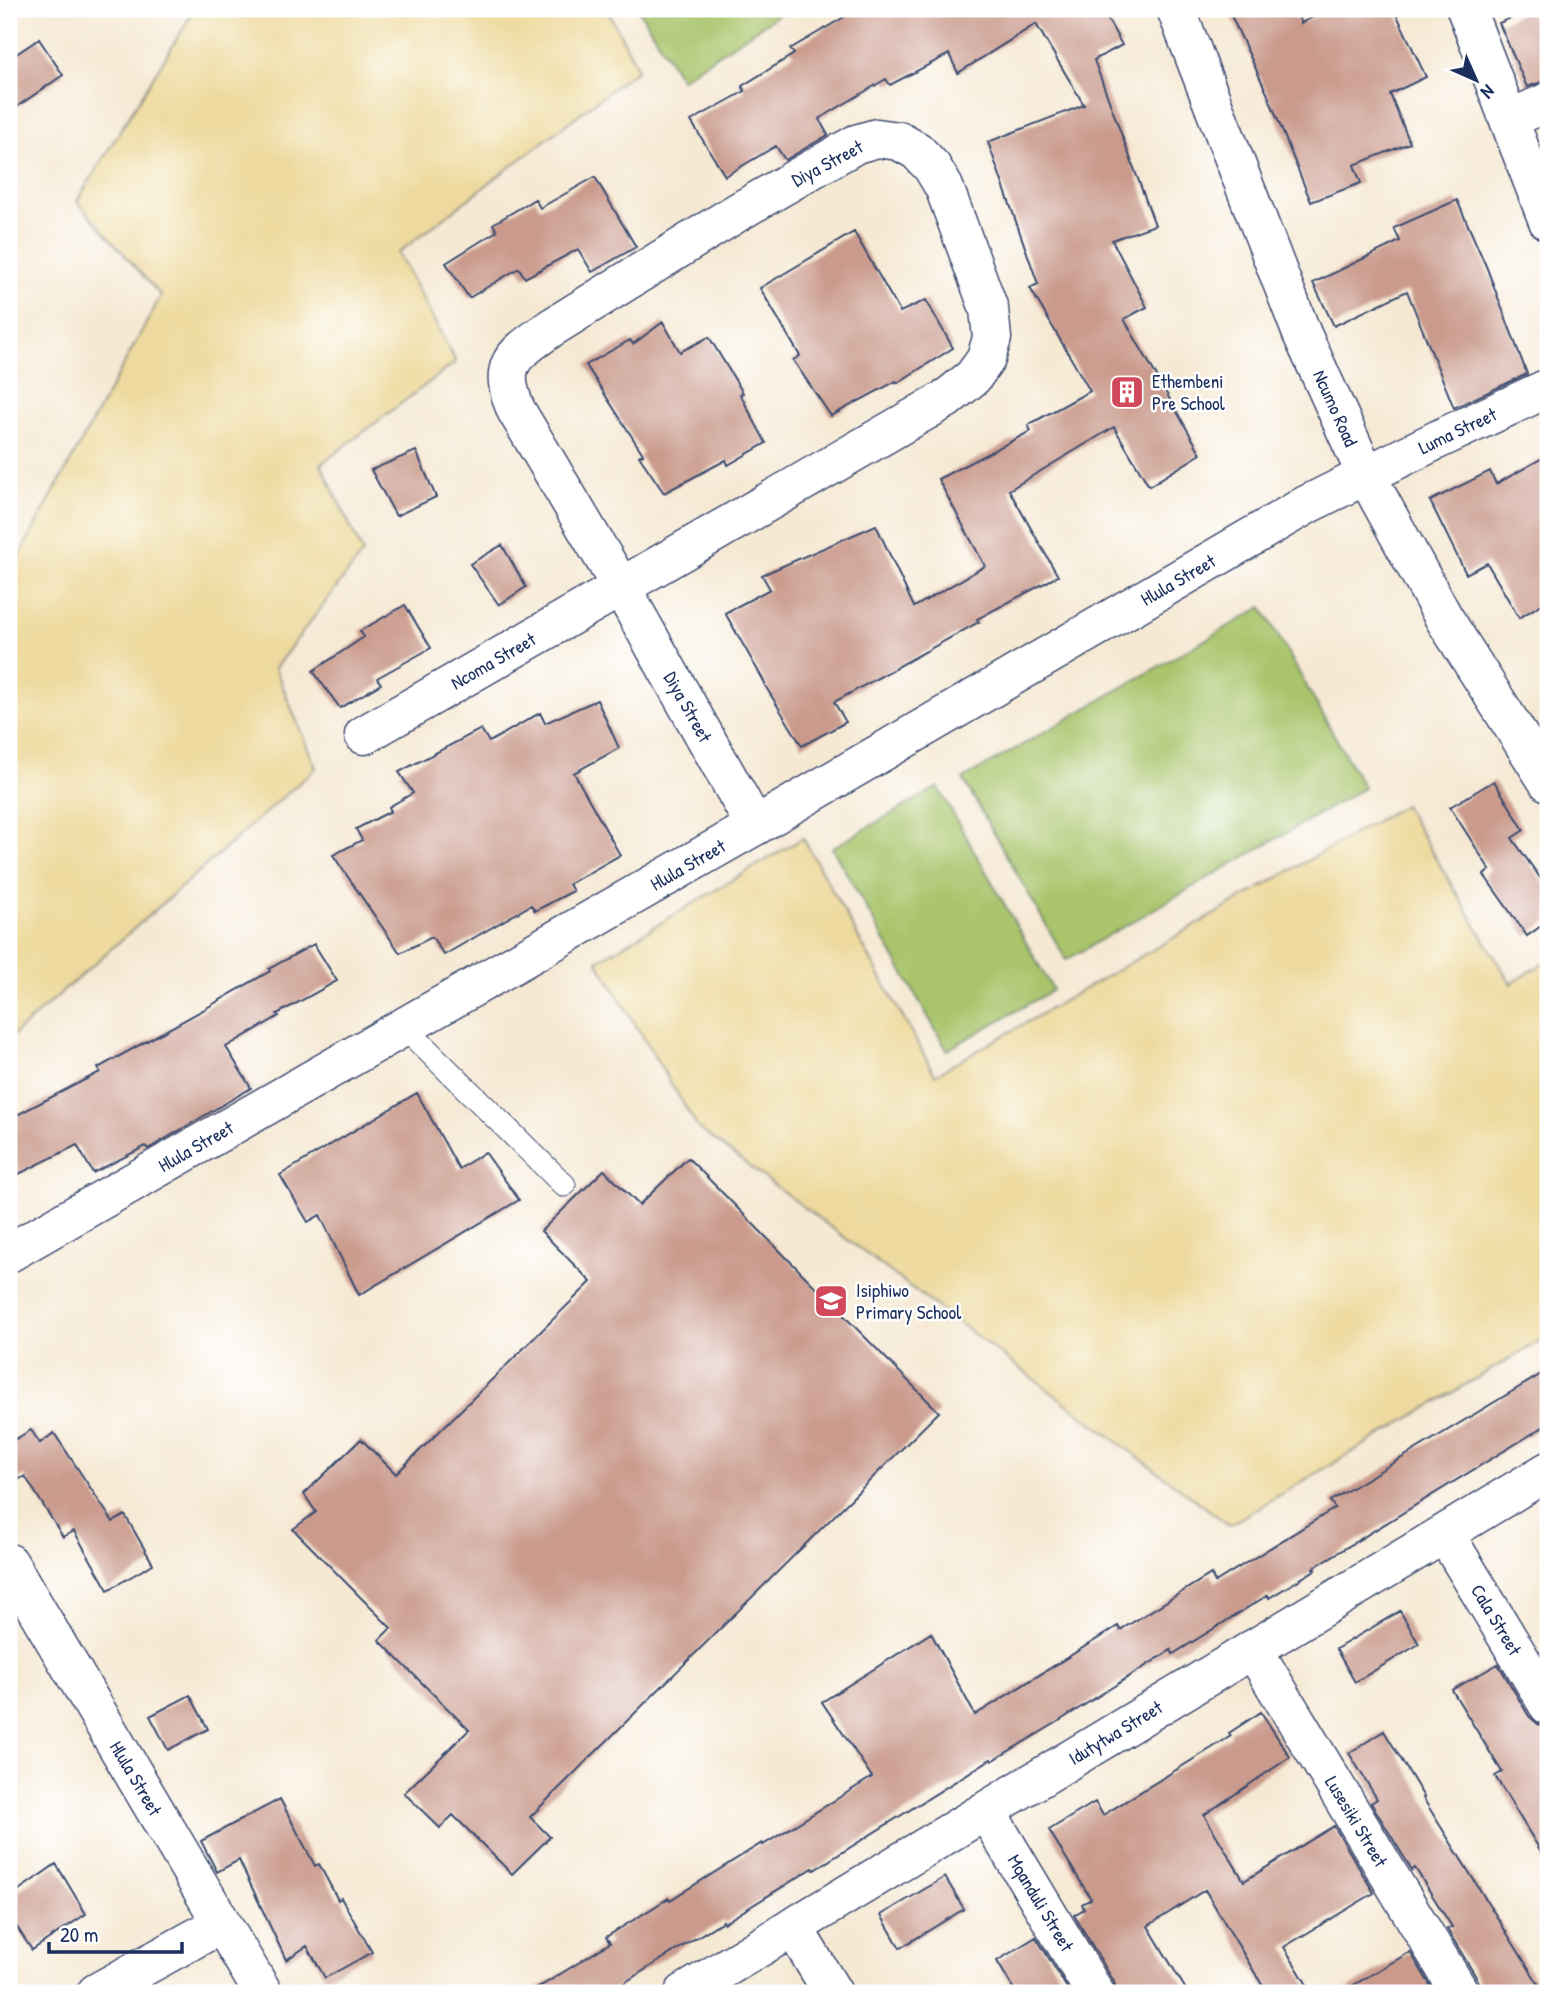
<svg xmlns="http://www.w3.org/2000/svg" width="1557" height="2002" viewBox="0 0 1557 2002" font-family="'Patrick Hand',sans-serif">
	<rect width="100%" height="100%" fill="#fff"/>
	<filter id="ink" filterUnits="userSpaceOnUse"><feTurbulence type="fractalNoise" baseFrequency=".0143" numOctaves="2"/><feDisplacementMap in="SourceGraphic" scale="14" xChannelSelector="R" yChannelSelector="G"/><feConvolveMatrix kernelMatrix="1 2 1 2 8 2 1 2 1" color-interpolation-filters="sRGB"/></filter>
	<filter id="wash" filterUnits="userSpaceOnUse"><feTurbulence type="fractalNoise" baseFrequency=".00686" numOctaves="4" result="noise"/><feDisplacementMap in="SourceGraphic" scale="28" xChannelSelector="R" yChannelSelector="G"/><feGaussianBlur stdDeviation="1.57" result="paint"/><feColorMatrix in="noise" values="0 0 0 0 0 0 0 0 0 0 0 0 0 0 0 0 0 1.4 0 .05"/><feComposite in="paint" operator="in"/></filter>
	<g filter="url(#wash)">
		<rect width="100%" height="100%" fill="#f6e9d4"/>
		<path fill="#a9c46a" stroke="#627a64" stroke-width="2" d="M 638,9 L 787,9 L 681,79 Z
			M 1262,607 L 1364,788 L 1066,960 L 963,779 Z
			M 938,787 L 1053,990 L 947,1050 L 832,848 Z"/>
		<path fill="#eeda9e" stroke="#84847e" stroke-width="2" d="M 195,9 L 607,9 L 638,69 L 398,253 L 456,362 L 321,464 L 363,553 L 275,668 L 316,768 L 9,1039 L 9,574 L 161,296 L 77,201 Z
			M 1404,805 L 1511,984 L 1548,960 L 1548,1336 L 1229,1525 L 698,1128 L 597,961 L 803,838 L 935,1075 Z"/>
		<g id="blocks">
			<path fill="#ca9b8d" d="M 858,9 L 1102,9 L 1122,45 L 1094,60 L 1155,225 L 1112,240 L 1147,307 L 1124,319 L 1201,454 L 1149,486 L 1114,427 L 1009,490 L 1058,576 L 977,619 L 979,622 L 834,702 L 846,722 L 802,746 L 764,684 L 765,683 L 725,613 L 770,589 L 762,575 L 876,525 L 914,607 L 985,566 L 938,479 L 1031,431 L 1028,425 L 1090,391 L 1030,288 L 1038,284 L 988,142 L 1084,105 L 1036,24 L 958,73 L 949,54 L 890,85 L 886,79 L 819,119 L 828,135 L 785,160 L 776,146 L 725,176 L 691,121 L 745,91 L 742,86 L 794,54 L 790,49 Z
				M 1228,9 L 1296,9 L 1301,23 L 1330,9 L 1394,9 L 1426,77 L 1390,94 L 1410,143 L 1354,165 L 1361,183 L 1311,202 L 1267,93 Z
				M 1531,9 L 1548,9 L 1548,80 L 1527,87 L 1499,23 Z
				M 39,39 L 63,75 L 9,112 L 9,59 Z
				M 595,177 L 636,247 L 592,272 L 578,249 L 525,278 L 519,268 L 469,298 L 446,263 L 497,231 L 493,224 L 535,199 L 540,208 Z
				M 1457,200 L 1486,266 L 1527,374 L 1454,408 L 1407,291 L 1334,326 L 1313,283 L 1400,241 L 1394,228 Z
				M 854,232 L 900,312 L 926,300 L 953,348 L 897,383 L 896,381 L 831,416 L 793,360 L 800,356 L 760,288 Z
				M 663,322 L 680,352 L 709,337 L 743,393 L 740,394 L 766,443 L 728,465 L 726,460 L 664,493 L 639,456 L 643,454 L 586,365 L 630,340 L 633,344 Z
				M 416,451 L 436,497 L 396,516 L 371,470 Z
				M 1548,455 L 1548,600 L 1519,618 L 1487,563 L 1466,574 L 1430,501 L 1490,471 L 1496,484 Z
				M 502,545 L 526,587 L 499,605 L 470,564 Z
				M 405,605 L 431,648 L 377,678 L 381,684 L 340,708 L 313,671 L 364,637 L 360,631 Z
				M 597,700 L 619,748 L 574,773 L 620,855 L 569,884 L 573,891 L 535,911 L 531,905 L 444,955 L 432,937 L 400,953 L 333,855 L 362,840 L 356,829 L 391,811 L 389,807 L 413,793 L 399,772 L 481,729 L 489,742 L 540,713 L 545,723 Z
				M 1494,781 L 1524,830 L 1512,838 L 1548,889 L 1548,921 L 1527,936 L 1484,875 L 1490,870 L 1450,807 Z
				M 314,944 L 337,981 L 277,1014 L 279,1016 L 226,1047 L 251,1088 L 148,1149 L 146,1146 L 93,1173 L 77,1145 L 19,1174 L 9,1157 L 9,1119 L 100,1072 L 98,1068 L 203,1010 L 270,971 L 269,969 Z
				M 417,1093 L 459,1169 L 485,1152 L 519,1200 L 359,1295 L 320,1215 L 308,1222 L 280,1175 Z
				M 688,1158 L 939,1412 L 530,1817 L 550,1837 L 512,1874 L 453,1815 L 440,1828 L 404,1793 L 469,1730 L 379,1640 L 391,1628 L 293,1529 L 316,1512 L 304,1494 L 361,1439 L 396,1474 L 591,1282 L 541,1231 L 604,1170 L 639,1205 Z
				M 1548,1370 L 1548,1424 L 1313,1568 L 1315,1570 L 1269,1598 L 1268,1595 L 1173,1654 L 1171,1650 L 1056,1723 L 992,1761 L 991,1759 L 814,1870 L 813,1868 L 724,1923 L 723,1921 L 608,1993 L 530,1993 L 610,1943 L 606,1937 L 669,1898 L 670,1900 L 762,1843 L 763,1845 L 872,1777 L 822,1702 L 931,1633 L 975,1715 L 1118,1626 L 1120,1630 L 1211,1574 L 1215,1582 L 1335,1508 L 1330,1501 Z
				M 31,1430 L 40,1443 L 54,1433 L 113,1522 L 125,1515 L 153,1564 L 108,1590 L 74,1531 L 63,1537 L 25,1476 L 9,1485 L 9,1443 Z
				M 1400,1611 L 1419,1644 L 1355,1682 L 1336,1649 Z
				M 1498,1664 L 1529,1716 L 1538,1724 L 1548,1727 L 1548,1863 L 1495,1776 L 1502,1772 L 1452,1690 Z
				M 190,1695 L 208,1729 L 168,1750 L 150,1716 Z
				M 1261,1712 L 1290,1757 L 1204,1815 L 1244,1881 L 1334,1826 L 1374,1893 L 1284,1947 L 1312,1993 L 1267,1993 L 1205,1890 L 1148,1926 L 1188,1993 L 1117,1993 L 1114,1982 L 1074,1915 L 1084,1909 L 1082,1904 L 1091,1899 L 1049,1830 L 1095,1802 L 1103,1815 L 1231,1736 L 1229,1733 Z
				M 1384,1731 L 1424,1797 L 1423,1798 L 1544,1993 L 1482,1993 L 1479,1982 L 1447,1929 L 1452,1927 L 1415,1868 L 1412,1870 L 1371,1803 L 1377,1799 L 1349,1753 Z
				M 280,1799 L 315,1866 L 319,1864 L 338,1900 L 341,1898 L 372,1952 L 325,1978 L 307,1946 L 286,1960 L 239,1860 L 217,1872 L 201,1841 Z
				M 56,1864 L 86,1914 L 32,1950 L 9,1915 L 9,1897 Z
				M 945,1877 L 964,1909 L 900,1948 L 881,1915 Z
				M 1036,1937 L 1070,1993 L 1016,1993 L 997,1961 Z
				M 1410,1952 L 1435,1993 L 1340,1993 Z"/>
		</g>
	</g>
	<g filter="url(#ink)">
		<use href="#blocks" fill-opacity="0" stroke="#3c4b70" stroke-width="2"/>
		<g fill="none" stroke-linecap="round" stroke-linejoin="round">
			<g stroke="#3c4b70" stroke-width="25">
				<path id="service" d="M 403,1026 L 564,1185"/>
			</g>
			<g stroke="#3c4b70" stroke-width="41">
				<g id="minor">
					<path id="s1" d="M 1176,9 L 1302,334 L 1366,475 L 1444,618 L 1548,782"/>
					<path d="M 1466,9 L 1548,221"/>
					<path d="M 1509,119 L 1548,102"/>
					<path d="M 877,138 L 899,141 L 917,151 L 932,167 L 944,187 L 989,309 L 992,338 L 986,359 L 973,377 L 946,399 L 621,587 L 516,410 C 496,362 514,355 551,328 L 738,212 L 856,144 Z"/>
					<path id="s2" d="M 364,735 L 621,587 L 755,826"/>
					<path id="s3" d="M 9,1253 L 755,826 L 1308,504 L 1439,439 L 1548,388"/>
					<path id="s4" d="M 1445,1534 L 1548,1705"/>
					<path id="s5" d="M 9,1563 L 263,1993"/>
					<path id="s6" d="M 1253,1649 L 1460,1993"/>
					<path id="s7" d="M 986,1811 L 1095,1993"/>
					<path d="M 793,1927 L 833,1993"/>
					<path d="M 96,1993 L 221,1924"/>
					<path id="s8" d="M 684,1993 L 1548,1471"/>
				</g>
			</g>
			<use href="#service" stroke="#fff" stroke-width="23"/>
			<use href="#minor" stroke="#fff" stroke-width="38"/>
		</g>
	</g>
	<defs>
		<g id="building-square" transform="scale(1.75)"><rect x="-9" y="-9" width="18" height="18" rx="4" fill="#d1495b" stroke="#fff"/><path d="M-4-6H4V6H1V3H-1V6H-4ZM-2.5-4.3h1.7v1.8h-1.7ZM.8-4.3h1.7v1.8H.8ZM-2.5-1h1.7V.8h-1.7ZM.8-1h1.7V.8H.8Z" fill="#fff"/></g>
		<g id="school-square" transform="scale(1.75)"><rect x="-9" y="-9" width="18" height="18" rx="4" fill="#d1495b" stroke="#fff"/><path d="M0-5L7-2L0 1L-7-2ZM-4 1L0 2.5L4 1V4Q0 6-4 4Z" fill="#fff"/></g>
	</defs>
	<g fill-rule="evenodd">
		<use href="#building-square" x="1127" y="392"/>
		<use href="#school-square" x="831" y="1301"/>
	</g>
	<g text-anchor="middle" dominant-baseline="central" stroke-width="5" stroke-linejoin="round" paint-order="stroke">
		<g font-size="19" fill="#1b2f5e" stroke="#fff">
			<text transform="translate(827 163) rotate(-28)">Diya Street</text>
			<text stroke="none"><textPath href="#s1" startOffset="430">Ncumo Road</textPath></text>
			<text stroke="none"><textPath href="#s3" startOffset="1666">Luma Street</textPath></text>
			<text stroke="none"><textPath href="#s3" startOffset="1349">Hlula Street</textPath></text>
			<text stroke="none"><textPath href="#s2" startOffset="149">Ncoma Street</textPath></text>
			<text stroke="none"><textPath href="#s2" startOffset="434">Diya Street</textPath></text>
			<text stroke="none"><textPath href="#s3" startOffset="782">Hlula Street</textPath></text>
			<text stroke="none"><textPath href="#s3" startOffset="215">Hlula Street</textPath></text>
			<text stroke="none"><textPath href="#s4" startOffset="100">Cala Street</textPath></text>
			<text stroke="none"><textPath href="#s8" startOffset="504">Idutytwa Street</textPath></text>
			<text stroke="none"><textPath href="#s5" startOffset="250">Hlula Street</textPath></text>
			<text stroke="none"><textPath href="#s6" startOffset="201">Lusesiki Street</textPath></text>
			<text stroke="none"><textPath href="#s7" startOffset="107">Mqanduli Street</textPath></text>
		</g>
		<g font-size="19" fill="#1b2f5e" stroke="#fff" text-anchor="start">
			<text x="1152" y="381">Ethembeni<tspan x="1152" dy="22">Pre School</tspan></text>
			<text x="856" y="1290">Isiphiwo<tspan x="856" dy="22">Primary School</tspan></text>
		</g>
	</g>
	<rect width="1557" height="2002" fill="none" stroke="#fff" stroke-width="35"/>
	<g transform="translate(1476 80) rotate(135)" stroke="#ffffff" stroke-width="5" paint-order="stroke">
	<path d="M0-5L12 26L0 18L-12 26Z" fill="#1b2f5e"/>
	<text y="-10" font-size="19" font-weight="bold" text-anchor="middle" fill="#1b2f5e">N</text>
	</g>
	<path d="M49 1942v10h133v-10" fill="none" stroke="#1b2f5e" stroke-width="3.5"/>
	<text x="60" y="1942" font-size="21" fill="#1b2f5e" stroke="#ffffff" stroke-width="5" paint-order="stroke">20 m</text>
</svg>
